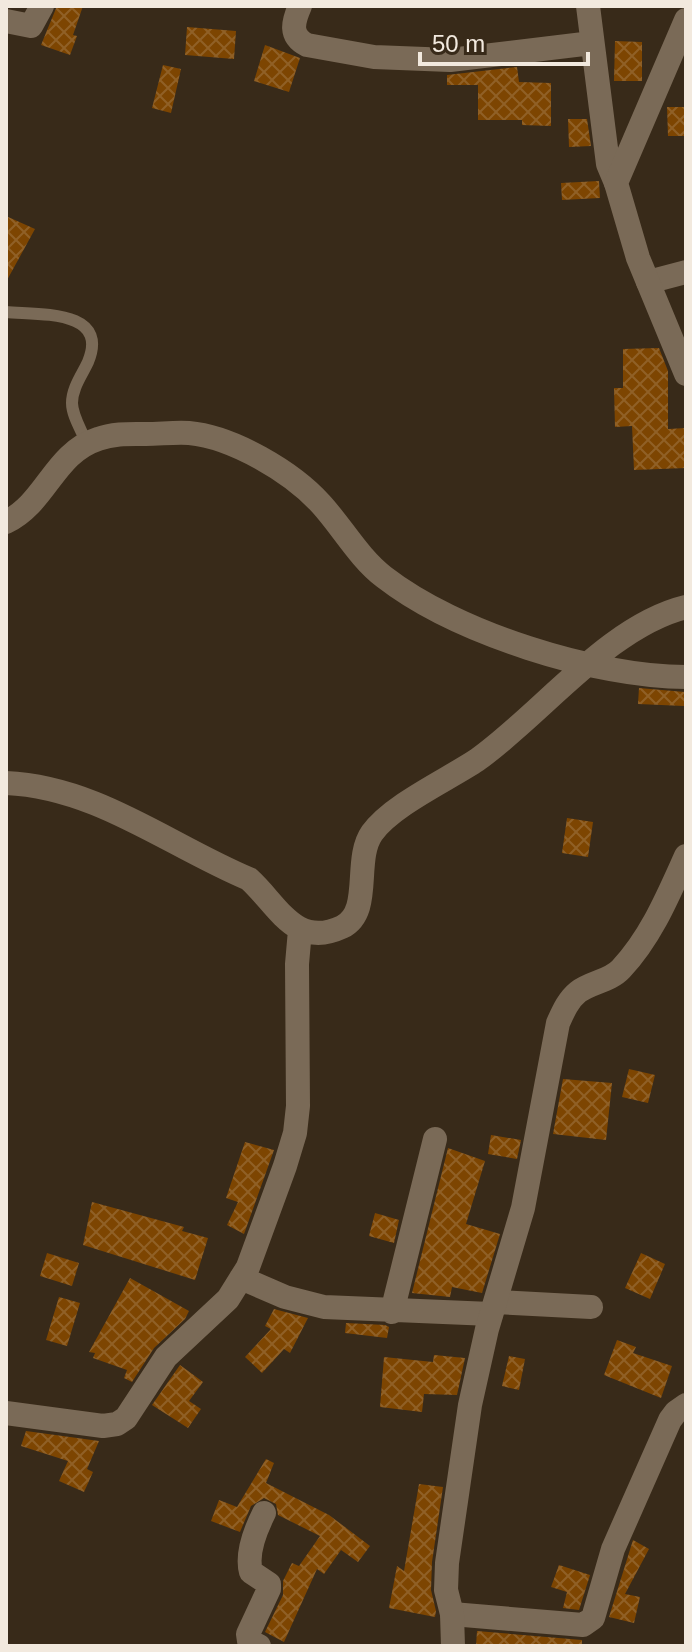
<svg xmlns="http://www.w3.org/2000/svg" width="692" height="1652" viewBox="0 0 692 1652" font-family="Arial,sans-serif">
	<defs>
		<pattern id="building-cross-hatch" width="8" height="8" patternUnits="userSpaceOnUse" patternTransform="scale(2)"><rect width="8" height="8" fill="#7d4501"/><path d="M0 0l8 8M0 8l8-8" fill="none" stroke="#906026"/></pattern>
	</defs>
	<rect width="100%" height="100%" fill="#382a19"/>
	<path fill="url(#building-cross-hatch)" d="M 57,6 L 83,6 L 73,35 L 77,36 L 70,55 L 41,45 Z
		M 187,27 L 236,31 L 234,59 L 185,55 Z
		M 615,41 L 642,42 L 642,81 L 614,81 Z
		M 265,45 L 300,58 L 289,92 L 254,81 Z
		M 163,65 L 181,69 L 171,113 L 152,108 Z
		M 517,67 L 519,82 L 551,83 L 551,126 L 522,125 L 522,120 L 478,120 L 478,85 L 447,85 L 447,75 Z
		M 667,107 L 686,107 L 686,136 L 668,136 Z
		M 568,119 L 587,119 L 591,146 L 569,147 Z
		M 599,181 L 600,198 L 562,200 L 561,183 Z
		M 6,216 L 35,229 L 6,282 Z
		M 659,348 L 668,371 L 668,429 L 686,428 L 686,468 L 634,470 L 632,426 L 615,427 L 614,388 L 623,388 L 623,349 Z
		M 639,688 L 685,692 L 684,706 L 638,704 Z
		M 567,818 L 593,822 L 588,857 L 562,853 Z
		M 629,1069 L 655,1075 L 648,1103 L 622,1097 Z
		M 563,1079 L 612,1083 L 606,1140 L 553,1134 Z
		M 491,1135 L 521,1140 L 517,1159 L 488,1154 Z
		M 245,1142 L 274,1150 L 244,1234 L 227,1225 L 238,1202 L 226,1198 Z
		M 448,1148 L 485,1161 L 466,1224 L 500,1234 L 482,1293 L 452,1287 L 450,1297 L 412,1293 Z
		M 92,1202 L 184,1227 L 182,1231 L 208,1238 L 195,1280 L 83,1245 Z
		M 375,1213 L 399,1220 L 394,1243 L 369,1236 Z
		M 47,1253 L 79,1263 L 72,1286 L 40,1276 Z
		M 641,1253 L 665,1264 L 650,1299 L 625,1288 Z
		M 130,1278 L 189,1311 L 185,1319 L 154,1348 L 132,1382 L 124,1378 L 127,1370 L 93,1358 L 95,1353 L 89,1352 Z
		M 59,1297 L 80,1303 L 67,1346 L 46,1340 Z
		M 274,1309 L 308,1318 L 290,1353 L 284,1349 L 262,1373 L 245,1357 L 271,1329 L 265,1326 Z
		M 346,1323 L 385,1325 L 389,1327 L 387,1338 L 345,1333 Z
		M 617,1340 L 636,1347 L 633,1353 L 672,1366 L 661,1398 L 604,1375 Z
		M 434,1355 L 465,1358 L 457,1395 L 424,1394 L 422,1412 L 380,1407 L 384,1357 L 433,1362 Z
		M 509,1356 L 525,1359 L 519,1390 L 502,1386 Z
		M 180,1365 L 203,1382 L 189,1401 L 201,1409 L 188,1428 L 152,1405 Z
		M 26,1431 L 99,1441 L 87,1469 L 93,1472 L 84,1492 L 59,1481 L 68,1461 L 21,1446 Z
		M 266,1459 L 274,1463 L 266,1483 L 329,1515 L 370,1546 L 358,1562 L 341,1550 L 324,1574 L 317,1569 L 284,1642 L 265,1632 L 283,1595 L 283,1581 L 292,1563 L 299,1566 L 320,1536 L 278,1515 L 276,1504 L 264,1498 L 251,1506 L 240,1532 L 211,1521 L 219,1500 L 237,1507 Z
		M 419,1484 L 443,1487 L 432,1562 L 431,1590 L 436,1611 L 435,1617 L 389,1608 L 397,1566 L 404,1571 Z
		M 633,1540 L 649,1549 L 625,1594 L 640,1597 L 634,1623 L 609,1617 Z
		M 559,1565 L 590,1575 L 579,1610 L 563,1608 L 567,1592 L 551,1587 Z
		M 477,1631 L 582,1640 L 582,1646 L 476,1646 Z"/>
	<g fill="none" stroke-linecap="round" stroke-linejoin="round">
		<path stroke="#7a6a57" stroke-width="12" d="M 6,312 C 38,315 110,309 88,362 C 82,375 72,388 72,403 C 72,416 82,431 87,444"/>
		<path stroke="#7a6a57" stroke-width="24" d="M 300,6 C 293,22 289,36 307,45 L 374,57 L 450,60 L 592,43
			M 588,6 L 608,164 L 616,183
			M 6,21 L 31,26 L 42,6
			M 648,282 L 686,272
			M 6,522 C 46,503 54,453 98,439 C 114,433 131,434 146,434 C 160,434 175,432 189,433 C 233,437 292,472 321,504 C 342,527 359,558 384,577 C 456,633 596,677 686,677
			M 6,783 C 97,787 168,845 249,879 C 278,905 295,949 342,927 C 373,912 353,860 372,833 C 392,805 447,780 477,760 C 542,714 608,626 686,607
			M 241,1278 L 285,1297 L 324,1307 L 491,1314
			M 496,1302 L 591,1307
			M 392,1312 L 435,1139
			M 6,1413 L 103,1426 L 117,1424 L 126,1418 L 166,1357 L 228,1299 L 248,1267 L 285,1166 L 295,1133 L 298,1106 L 297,964 L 300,930
			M 452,1614 L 583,1625 L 593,1618 L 613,1549 L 670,1420 L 676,1412 L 686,1405
			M 259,1646 L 249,1641 L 248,1634 L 269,1589 L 269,1584 L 251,1572 C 246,1554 256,1529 264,1513"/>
		<path stroke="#7a6a57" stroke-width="24" d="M 686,20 L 616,183 L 638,258 L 686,374
			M 453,1646 L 452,1614 L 446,1590 L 447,1563 L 470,1405 L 487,1329 L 523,1208 L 558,1023 C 563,1012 568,1000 578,992 C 591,982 610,981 621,969 C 651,937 668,896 686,856"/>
	</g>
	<rect width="692" height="1652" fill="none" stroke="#f2e9de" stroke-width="16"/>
	<path d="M420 52v12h168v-12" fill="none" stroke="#f2e9de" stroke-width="4"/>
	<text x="432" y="52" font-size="24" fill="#f2e9de" stroke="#382a19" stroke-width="6" paint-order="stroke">50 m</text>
</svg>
